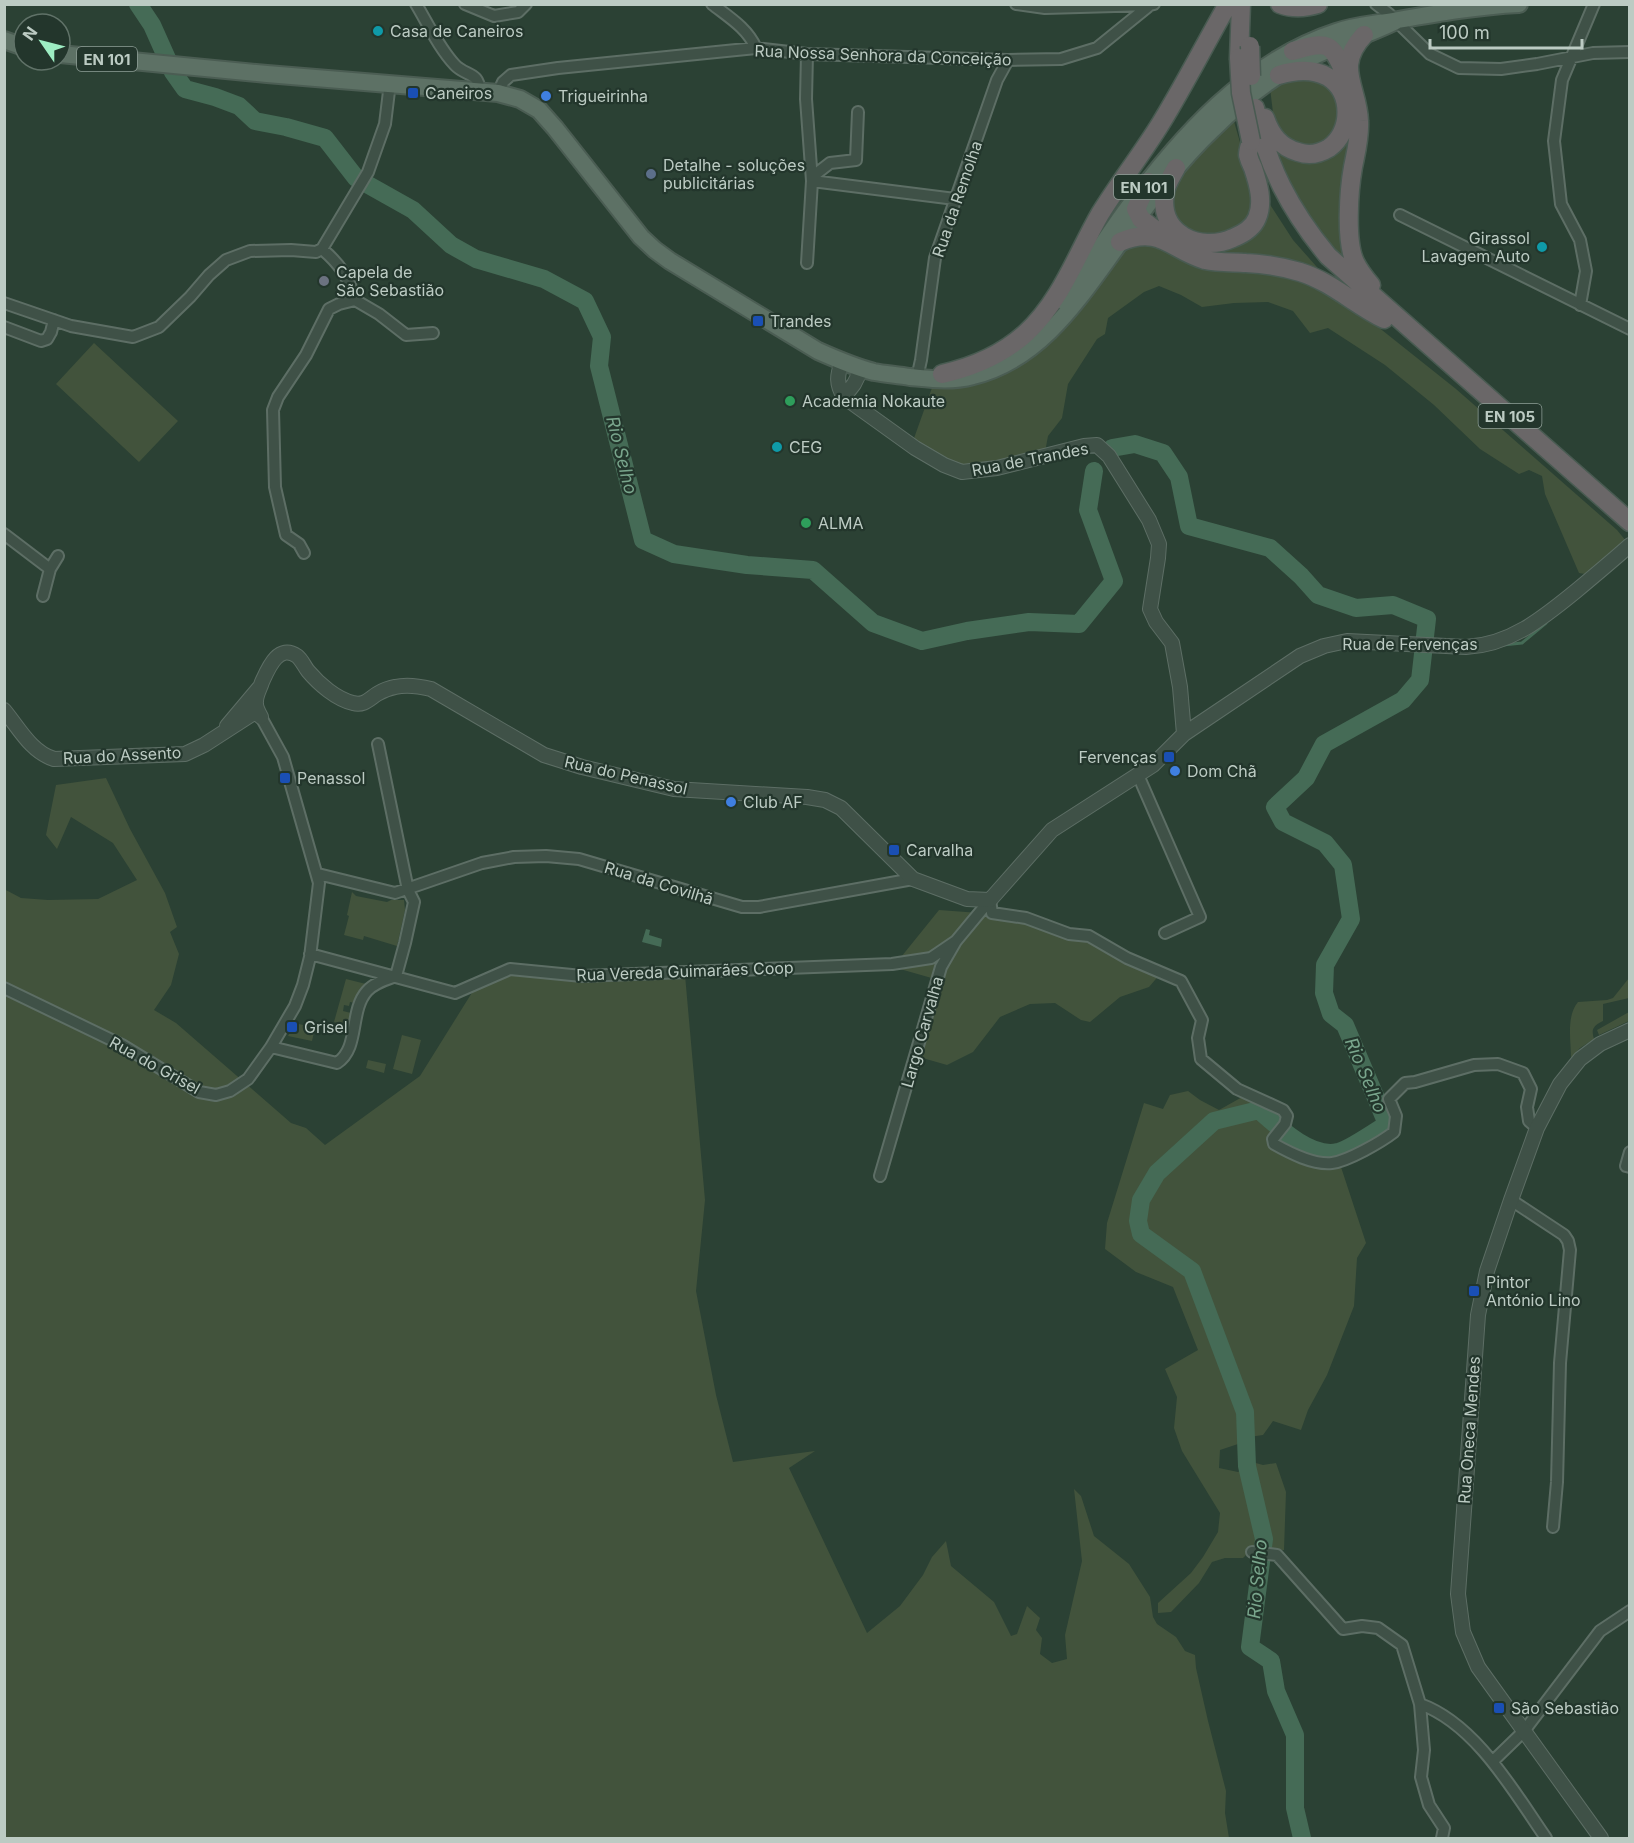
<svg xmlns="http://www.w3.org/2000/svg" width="1634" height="1843" viewBox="0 0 1634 1843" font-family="Inter,sans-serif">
	<rect width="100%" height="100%" fill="#2b4134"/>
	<path fill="#42533c" d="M 1313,78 L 1333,90 L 1341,111 L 1329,141 L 1305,148 L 1284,136 L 1274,121 L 1270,88 L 1278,82 Z
		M 1354,105 L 1349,267 C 1313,229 1294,192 1272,146 L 1317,160 Z
		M 1233,118 L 1244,156 L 1254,204 L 1247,222 L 1213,237 L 1189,232 L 1173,214 L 1173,182 Z
		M 1267,200 L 1293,240 L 1324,275 L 1219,257 L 1204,249 L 1216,250 Z
		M 1157,243 L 1291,276 L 1348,303 L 1456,389 L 1617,530 L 1626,541 L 1585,574 L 1579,573 L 1545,494 L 1542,476 L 1529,470 L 1519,474 L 1480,449 L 1434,405 L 1385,365 L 1328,328 L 1310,333 L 1293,311 L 1268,302 L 1234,303 L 1202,307 L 1181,295 L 1159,286 L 1144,292 L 1108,318 L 1105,334 L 1097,339 L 1068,384 L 1062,418 L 1048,436 L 1045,452 L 963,469 L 913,441 L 933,385 L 1009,368 L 1110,263 L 1130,246 Z
		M 94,343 L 178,421 L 139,462 L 56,384 Z
		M 106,778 L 130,829 L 165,893 L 177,927 L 170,932 L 179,954 L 171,985 L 154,1010 L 176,1023 L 291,1123 L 306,1128 L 325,1145 L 420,1076 L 473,991 L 509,973 L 685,975 L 705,1200 L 696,1291 L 716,1395 L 733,1462 L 815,1451 L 789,1468 L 867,1633 L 900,1606 L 923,1575 L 932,1557 L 946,1541 L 951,1566 L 994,1602 L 1011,1636 L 1017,1634 L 1027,1606 L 1040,1618 L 1036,1630 L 1042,1638 L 1040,1654 L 1052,1663 L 1067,1659 L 1065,1635 L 1082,1561 L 1074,1489 L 1081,1496 L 1094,1536 L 1129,1564 L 1150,1597 L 1153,1617 L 1157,1624 L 1176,1637 L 1185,1651 L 1195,1655 L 1196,1668 L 1208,1721 L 1226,1791 L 1225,1813 L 1229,1838 L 5,1838 L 4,889 L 21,898 L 48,900 L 98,899 L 137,880 L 113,843 L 71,817 L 57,849 L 46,835 L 56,785 Z
		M 352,892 L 356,896 L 387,902 L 391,900 L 404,900 L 405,910 L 397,946 L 364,936 L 363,940 L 344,935 L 349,916 L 347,915 Z
		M 939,910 L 993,914 L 1089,936 L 1161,973 L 1149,987 L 1120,997 L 1090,1022 L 1081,1020 L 1055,1003 L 1030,1004 L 1000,1017 L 973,1052 L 947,1065 L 912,1055 L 935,979 L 893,967 Z
		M 1629,978 L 1629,998 L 1603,1004 L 1603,1021 C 1593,1026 1591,1029 1594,1039 L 1580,1048 L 1571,1058 C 1571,1041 1566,1016 1578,1002 L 1607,1000 L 1613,998 Z
		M 346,979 L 366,984 L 357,995 L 355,1003 L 350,1002 L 349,1006 L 344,1005 L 343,1011 L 351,1013 L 348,1026 L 334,1022 Z
		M 1629,1012 L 1629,1021 L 1599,1035 L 1597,1030 Z
		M 295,1023 L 315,1028 L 312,1041 L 288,1036 Z
		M 402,1035 L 421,1040 L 412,1074 L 393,1069 Z
		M 368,1060 L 386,1064 L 384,1073 L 366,1068 Z
		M 1188,1091 L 1200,1100 L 1219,1110 L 1244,1096 L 1279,1113 L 1282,1121 L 1269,1143 L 1340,1164 L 1366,1243 L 1357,1258 L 1354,1306 L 1327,1375 L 1308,1410 L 1301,1430 L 1273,1421 L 1263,1435 L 1242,1438 L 1238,1444 L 1220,1450 L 1219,1468 L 1238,1472 L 1252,1462 L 1263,1465 L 1276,1463 L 1286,1492 L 1284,1550 L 1252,1549 L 1243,1558 L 1225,1558 L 1212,1562 L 1199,1583 L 1171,1612 L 1158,1613 L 1158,1603 L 1191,1573 L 1203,1557 L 1218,1532 L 1220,1513 L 1182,1451 L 1174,1428 L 1177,1397 L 1165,1369 L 1198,1350 L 1173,1287 L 1136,1272 L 1105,1249 L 1107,1223 L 1144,1103 L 1163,1109 L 1170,1095 Z"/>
	<path fill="#456b56" d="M 646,929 L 650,930 L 649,935 L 662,939 L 661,947 L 642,942 Z"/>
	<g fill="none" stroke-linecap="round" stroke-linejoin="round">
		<path stroke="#456b56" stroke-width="3" d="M 1503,645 L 1522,643 L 1546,623"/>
		<path stroke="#456b56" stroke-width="18" d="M 138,4 L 152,25 L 173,72 L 185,89 L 215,97 L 239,106 L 255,121 L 286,127 L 325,138 L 356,178 L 413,210 L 451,245 L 476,259 L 544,279 L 585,301 L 602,337 L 599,366 L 643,540 L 674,554 L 747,565 L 813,570 L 873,623 L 922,641 L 967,631 L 1029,622 L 1079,624 L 1114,581 L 1088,510 L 1094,471
			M 1112,448 L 1135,444 L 1163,453 L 1179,477 L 1189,526 L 1270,548 L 1301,576 L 1318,595 L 1356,608 L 1393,605 L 1427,619 L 1420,680 L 1403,700 L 1324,744 L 1306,778 L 1275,807 L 1283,822 L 1325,843 L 1343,865 L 1351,919 L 1325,965 L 1324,993 L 1331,1014 L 1345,1025 L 1387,1124 C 1376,1131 1348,1150 1338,1152 C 1311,1159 1277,1126 1259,1110 L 1214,1121 L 1157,1173 L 1141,1200 L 1138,1221 L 1141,1234 L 1192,1271 L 1245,1412 L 1247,1466 L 1264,1539 L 1250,1647 L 1271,1661 L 1276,1691 L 1295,1735 L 1295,1808 L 1302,1838"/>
		<g stroke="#5d6e65" stroke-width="14">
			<path id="minor" d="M 416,4 C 428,24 439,48 455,65 C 465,76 480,72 479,91
				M 465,4 L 494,16 L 518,12 L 526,4
				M 712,4 C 730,18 747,28 756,48
				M 1016,4 L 1045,8 L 1150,5
				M 1376,4 L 1389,14 L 1430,54 L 1459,68 L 1501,69 L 1537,64 L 1593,53 L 1630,52
				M 807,54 L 806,99 L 812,181 L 807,263
				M 498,93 L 503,82 L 511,75 L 558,68 L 756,48 L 807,54 L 1008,60 L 1061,59 L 1097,48 L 1150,5 L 1154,4
				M 812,177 L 830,163 L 856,160 L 858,112
				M 812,181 L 955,199
				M 1400,215 L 1630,329
				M 355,300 L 379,314 L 406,335 L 433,333
				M 4,303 L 71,326 L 133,337 L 159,327 L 190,297 L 209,275 L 226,260 L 250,251 L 291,250 L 316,252 L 322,249 L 368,172 L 385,124 L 390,83
				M 1580,305 L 1586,271 L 1580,240 L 1561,204 L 1554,141 L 1562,80 L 1594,4
				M 4,327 L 41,341 L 47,339 L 51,332 L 54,320
				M 917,378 L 921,360 L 935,258 L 997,80 L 1008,60
				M 4,534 L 50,569 L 58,556
				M 304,553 L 299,544 L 286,535 L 275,487 L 273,410 L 278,397 L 306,355 L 329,309 L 339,304 L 355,300 C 349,278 340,264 322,249
				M 43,596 L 50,569
				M 1138,775 L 1200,917 L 1165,933
				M 318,874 L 395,893 L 482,863 L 514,857 L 546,856 L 579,859 L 742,907 L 759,907 L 913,879
				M 990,900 L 992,913 L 1026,918 L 1069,934 L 1089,936 L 1127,958 L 1181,981 L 1202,1020 L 1198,1038 L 1201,1059 L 1237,1089 L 1283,1110 L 1287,1116 L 1285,1124 L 1273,1139 L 1274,1144 C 1290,1153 1313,1165 1332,1163 C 1348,1161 1381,1142 1394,1132 L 1396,1116 L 1389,1099 L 1405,1083 L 1415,1082 L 1474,1065 L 1498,1064 L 1523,1073 L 1531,1089 L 1527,1107 L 1529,1121 L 1537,1128
				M 310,954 L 455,993 L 510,969 L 582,976 L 892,964 L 931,958 L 956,941
				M 4,988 L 122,1045 L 199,1092 L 216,1095 L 230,1091 L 248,1079 L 271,1047 L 295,1006 L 303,985 L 310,957 L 319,883 L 283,757 L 261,717
				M 271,1047 L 337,1063 C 360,1048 349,1011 367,991 C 374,983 385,980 396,976 L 405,943 L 414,902 L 408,890 L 378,744
				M 1630,1152 L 1626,1166 L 1630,1167
				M 880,1176 L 941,967 L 956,941 L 990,900
				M 1511,1200 L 1564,1235 L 1568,1241 L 1570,1250 L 1560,1363 L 1557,1482 L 1553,1527
				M 1252,1552 L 1277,1555 L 1343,1629 L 1362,1626 L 1378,1628 L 1402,1645 L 1420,1704 L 1424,1750 L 1421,1777 L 1429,1805 L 1444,1828 L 1442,1838
				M 1420,1704 C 1476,1724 1514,1792 1546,1838
				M 1493,1761 L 1524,1731 L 1600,1631 L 1630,1611"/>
		</g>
		<g stroke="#5d6e65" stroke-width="16">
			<path id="tertiary" d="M 844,397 L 854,384 L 862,368
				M 4,710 C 19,728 31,752 54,759 L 185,754 L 204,745 L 252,714 L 258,714 L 261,717
				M 261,717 C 259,713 256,708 256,704 C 255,696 260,689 262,682 C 268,669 278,643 297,656 C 302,660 304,666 308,671 C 319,684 336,699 353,703 C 364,706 369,699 377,694 C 382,691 389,688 395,687 C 407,684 419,686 431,689 L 544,755 L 582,767 L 674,789 L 807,797 L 825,800 L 841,808 L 913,879 L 967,899 L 990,900 L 1052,830 L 1153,765 L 1184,734 L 1180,687 L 1172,643 L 1156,622 L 1150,609 L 1158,558 L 1159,544 L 1149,520 L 1109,456 L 1097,445 L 1084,446 L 997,468 L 962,472 L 944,465 L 915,448 L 844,397 C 836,384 837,375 842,362
				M 227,726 L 259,688
				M 1184,734 L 1300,656 L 1324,646 L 1347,641 L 1466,647 C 1510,645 1543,618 1576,591 C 1594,576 1612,561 1630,545
				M 1601,1838 L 1478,1667 L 1463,1632 L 1458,1594 L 1478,1315 L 1487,1271 L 1511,1200 L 1537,1128 L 1560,1084 L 1580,1059 L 1600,1044 L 1630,1030"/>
		</g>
		<g stroke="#4b5d53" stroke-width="20">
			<path id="primary" d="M 4,40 L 24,47
				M 60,54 L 267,74 L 498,93 L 520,99 L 539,110 L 555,128 L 641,237 L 655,250 L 670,261 L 818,351 C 836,359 854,367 874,372 C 885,374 898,375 910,377 C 931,379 951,382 973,376 C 1043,359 1081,295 1121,241 C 1149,202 1178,162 1213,129 C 1237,105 1266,81 1296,65 C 1328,47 1363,37 1396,21
				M 1063,301 C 1085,272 1104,241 1125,212 C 1179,138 1247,61 1336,32 C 1356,25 1377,24 1398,20 C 1438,13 1478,6 1519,4"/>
		</g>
		<g stroke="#495b52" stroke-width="21">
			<path id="trunk" d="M 1280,4 C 1293,9 1305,8 1318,4
				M 1364,35 C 1334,67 1358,87 1359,121 C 1360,137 1356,152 1353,167 C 1349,189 1345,241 1355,262 C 1359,270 1365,278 1371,285
				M 1293,51 C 1332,39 1331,44 1348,80
				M 1239,58 L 1241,4
				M 1255,108 C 1267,166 1290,210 1328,256 L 1630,522
				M 1265,118 C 1271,135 1280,147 1298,152 C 1309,156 1319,154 1329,148 C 1352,132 1353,93 1328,77 C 1312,68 1295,70 1279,75
				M 1176,168 C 1172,176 1166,184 1165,193 C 1158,234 1200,253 1233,238 C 1243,234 1253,228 1257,218 C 1264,202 1258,183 1253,168 C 1251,164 1249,159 1248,155 C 1248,150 1250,145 1251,141
				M 1148,182 L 1136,209 L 1141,219 L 1166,238
				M 1120,242 C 1160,225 1171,250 1205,260 C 1219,263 1233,262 1246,263 C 1265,264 1283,267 1300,272 C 1332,282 1355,305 1384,319
				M 942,374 C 973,367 1002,355 1026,333 C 1061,301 1077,254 1100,214 C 1119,183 1142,154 1161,123 C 1185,84 1205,44 1228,4"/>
		</g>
		<use href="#minor" stroke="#3f5147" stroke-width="10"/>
		<use href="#tertiary" stroke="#3f5147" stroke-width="14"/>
		<use href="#primary" stroke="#5d7165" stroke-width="16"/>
		<use href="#trunk" stroke="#6a6768" stroke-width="18"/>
		<g stroke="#495b52" stroke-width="21" stroke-linecap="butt">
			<path id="trunk-bridge" d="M 1250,46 L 1251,76
				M 1239,58 L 1241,93 L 1251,141"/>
		</g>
		<use href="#trunk-bridge" stroke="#6a6768" stroke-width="18"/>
	</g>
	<g fill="#0f9aa8" stroke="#23362c" stroke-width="2">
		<circle cx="378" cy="31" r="6"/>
		<circle cx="1542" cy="247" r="6"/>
		<circle cx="777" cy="447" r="6"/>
	</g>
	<g fill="#1a4fb4" stroke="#23362c" stroke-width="2">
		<rect x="407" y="87" width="12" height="12" rx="3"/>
		<rect x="752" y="315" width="12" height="12" rx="3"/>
		<rect x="1163" y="751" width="12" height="12" rx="3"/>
		<rect x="279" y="772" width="12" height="12" rx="3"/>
		<rect x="888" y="844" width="12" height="12" rx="3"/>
		<rect x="286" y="1021" width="12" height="12" rx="3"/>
		<rect x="1468" y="1285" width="12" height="12" rx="3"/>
		<rect x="1493" y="1702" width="12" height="12" rx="3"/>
	</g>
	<g fill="#3f7fe0" stroke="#23362c" stroke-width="2">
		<circle cx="546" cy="96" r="6"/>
		<circle cx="1175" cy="771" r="6"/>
		<circle cx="731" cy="802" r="6"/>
	</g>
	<circle fill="#5c6f8a" stroke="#23362c" stroke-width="2" cx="651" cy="174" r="6"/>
	<circle fill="#6b7280" stroke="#23362c" stroke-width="2" cx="324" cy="281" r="6"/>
	<g fill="#2e9e5b" stroke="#23362c" stroke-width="2">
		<circle cx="790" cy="401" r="6"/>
		<circle cx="806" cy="523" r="6"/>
	</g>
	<g text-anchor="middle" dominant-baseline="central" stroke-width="4.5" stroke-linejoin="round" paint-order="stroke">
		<g fill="#23362c" stroke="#8e9e96" stroke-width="1.5">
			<rect x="77" y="47" width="60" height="24" rx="4.5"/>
			<rect x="1114" y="175" width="60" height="24" rx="4.5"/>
			<rect x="1478.5" y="404" width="63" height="24" rx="4.5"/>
		</g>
		<g font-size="15" font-weight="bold" fill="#bccbc3">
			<text x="107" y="59">EN 101</text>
			<text x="1144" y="187">EN 101</text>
			<text x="1510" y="416">EN 105</text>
		</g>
		<g font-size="16" fill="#bccbc3" stroke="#23362c" text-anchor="start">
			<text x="390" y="31">Casa de Caneiros</text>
			<text x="425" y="93">Caneiros</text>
			<text x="558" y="96">Trigueirinha</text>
			<text x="663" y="165">Detalhe - soluções<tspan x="663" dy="18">publicitárias</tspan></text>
			<text x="1530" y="238" text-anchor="end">Girassol<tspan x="1530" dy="18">Lavagem Auto</tspan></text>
			<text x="336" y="272">Capela de<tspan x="336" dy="18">São Sebastião</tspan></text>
			<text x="770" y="321">Trandes</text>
			<text x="802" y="401">Academia Nokaute</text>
			<text x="789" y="447">CEG</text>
			<text x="818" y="523">ALMA</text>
			<text x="1157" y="757" text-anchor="end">Fervenças</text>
			<text x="1187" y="771">Dom Chã</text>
			<text x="297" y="778">Penassol</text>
			<text x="743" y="802">Club AF</text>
			<text x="906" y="850">Carvalha</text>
			<text x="304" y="1027">Grisel</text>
			<text x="1486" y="1282">Pintor<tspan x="1486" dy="18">António Lino</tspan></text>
			<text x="1511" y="1708">São Sebastião</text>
		</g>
		<g font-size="16" fill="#bccbc3" stroke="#23362c">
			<text transform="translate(883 55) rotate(2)">Rua Nossa Senhora da Conceição</text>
			<text transform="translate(957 199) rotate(-71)">Rua da Remolha</text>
			<text transform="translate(1030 459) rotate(-11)">Rua de Trandes</text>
			<text x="1410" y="644">Rua de Fervenças</text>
			<text transform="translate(122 755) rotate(-3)">Rua do Assento</text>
			<text transform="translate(626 775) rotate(13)">Rua do Penassol</text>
			<text transform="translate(659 883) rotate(17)">Rua da Covilhã</text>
			<text transform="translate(685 971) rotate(-2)">Rua Vereda Guimarães Coop</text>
			<text transform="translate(922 1032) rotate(-74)">Largo Carvalha</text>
			<text transform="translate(155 1065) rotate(29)">Rua do Grisel</text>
			<text transform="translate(1469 1430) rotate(-86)">Rua Oneca Mendes</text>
		</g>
		<g font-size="18" font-style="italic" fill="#79a58c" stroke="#23362c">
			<text transform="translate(622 455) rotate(76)">Rio Selho</text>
			<text transform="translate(1366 1075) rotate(67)">Rio Selho</text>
			<text transform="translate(1257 1579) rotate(-85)">Rio Selho</text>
		</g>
	</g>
	<rect width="1634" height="1843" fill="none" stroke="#bccbc3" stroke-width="12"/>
	<g transform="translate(42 42) rotate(305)"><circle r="28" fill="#23362c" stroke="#607268" stroke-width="1.5"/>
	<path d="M0-4.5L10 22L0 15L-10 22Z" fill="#9eedc3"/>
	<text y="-9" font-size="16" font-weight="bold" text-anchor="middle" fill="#bccbc3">N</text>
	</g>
	<path d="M1430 39v9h152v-9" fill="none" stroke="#bccbc3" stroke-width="3"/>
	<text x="1439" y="39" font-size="18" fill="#bccbc3" stroke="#23362c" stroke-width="4.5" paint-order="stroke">100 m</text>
</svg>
